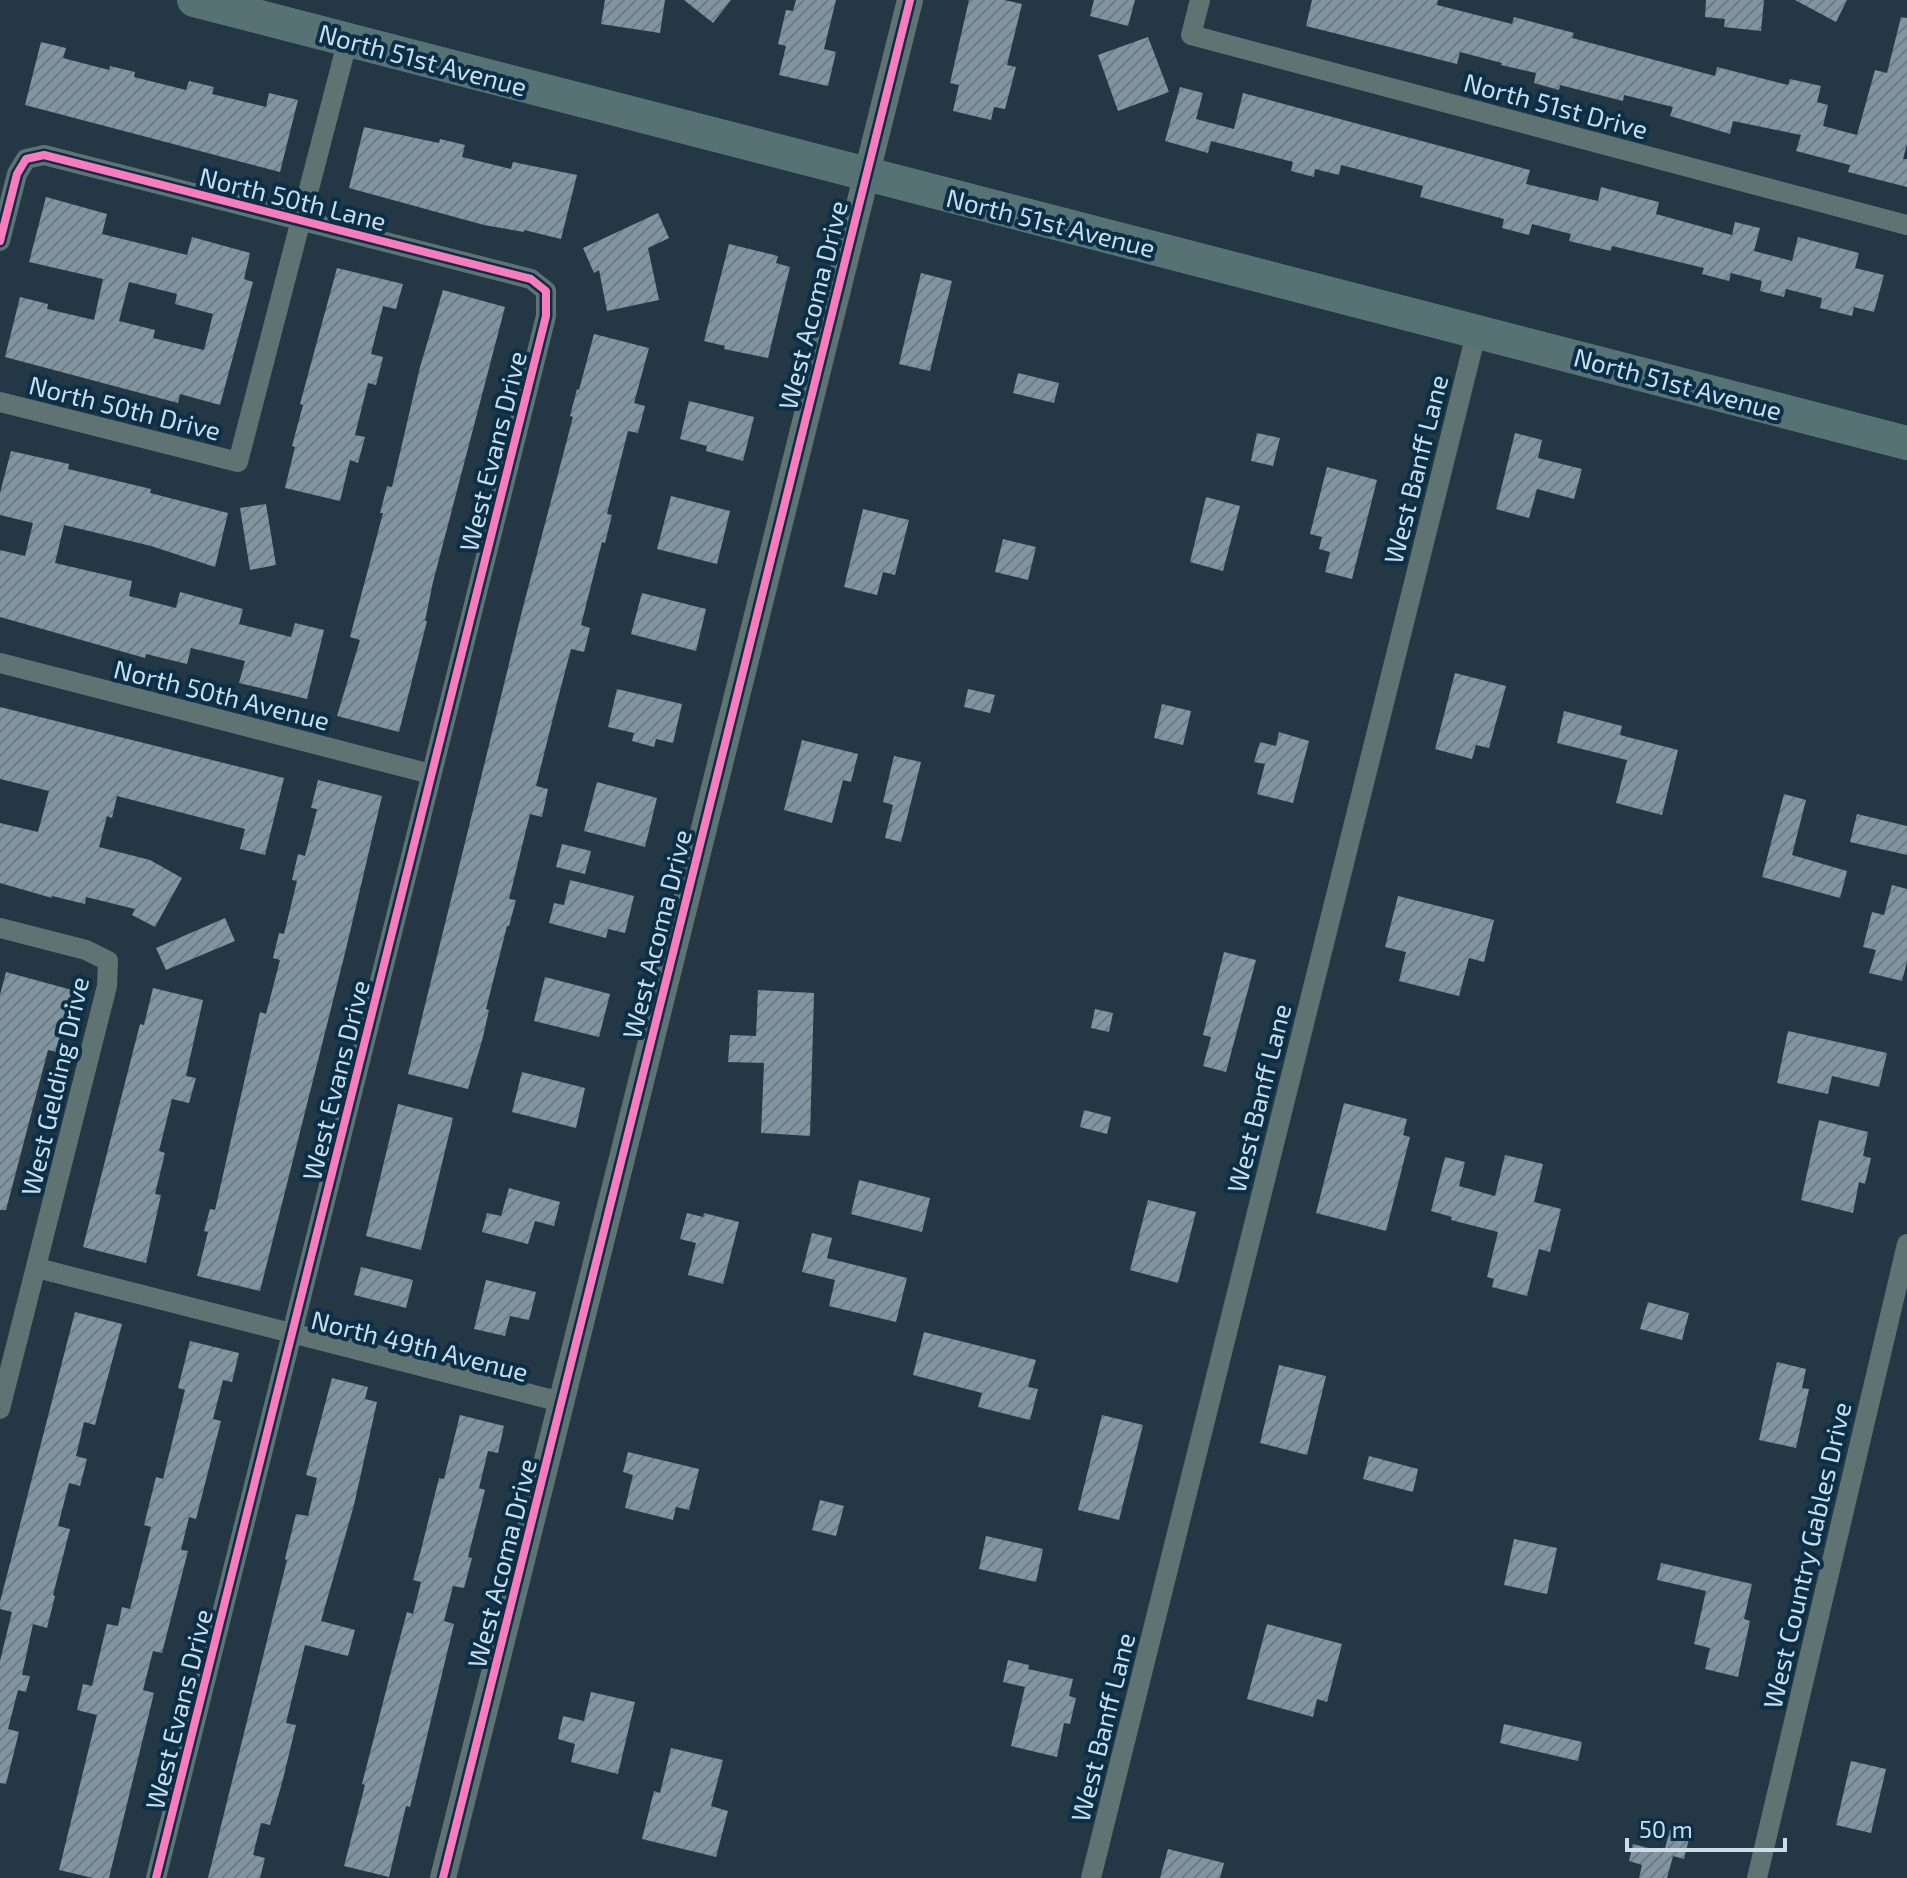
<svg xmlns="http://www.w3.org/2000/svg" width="1907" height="1878" viewBox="0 0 1907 1878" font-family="'Exo 2',sans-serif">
	<defs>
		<pattern id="building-hatch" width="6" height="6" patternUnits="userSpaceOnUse" patternTransform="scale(2)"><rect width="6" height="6" fill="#82949e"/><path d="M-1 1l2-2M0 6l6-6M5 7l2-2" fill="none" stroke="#6d7b84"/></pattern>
	</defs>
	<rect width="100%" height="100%" fill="#243744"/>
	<path fill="url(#building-hatch)" fill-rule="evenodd" d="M 605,0 L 665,0 L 660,33 L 601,24 Z
		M 684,0 L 731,0 L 713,23 Z
		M 796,0 L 836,0 L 824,49 L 836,52 L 828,86 L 779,75 L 786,46 L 778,44 L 786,10 L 793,11 Z
		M 969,0 L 1004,0 L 1022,4 L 1007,65 L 1016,67 L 1005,109 L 994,107 L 991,120 L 953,111 L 959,85 L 950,83 Z
		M 1094,0 L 1135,0 L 1128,26 L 1090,16 Z
		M 1312,0 L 1438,0 L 1437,5 L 1512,24 L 1514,17 L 1574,33 L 1572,38 L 1715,76 L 1717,67 L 1788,85 L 1790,79 L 1821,86 L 1817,102 L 1828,105 L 1823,126 L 1857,135 L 1875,70 L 1887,73 L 1901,17 L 1907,18 L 1907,144 L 1903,159 L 1907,159 L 1907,187 L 1848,172 L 1850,165 L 1796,151 L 1801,135 L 1733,121 L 1730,134 L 1670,116 L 1673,107 L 1624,95 L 1623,101 L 1560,85 L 1559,90 L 1534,83 L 1536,73 L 1501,65 L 1502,63 L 1460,52 L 1457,64 L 1306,26 Z
		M 1706,0 L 1764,0 L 1761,31 L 1724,27 L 1725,19 L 1705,17 Z
		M 1795,0 L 1847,0 L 1836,22 Z
		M 1148,37 L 1169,92 L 1118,111 L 1098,55 Z
		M 41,42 L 66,48 L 63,58 L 109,70 L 110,66 L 135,72 L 134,77 L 186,90 L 189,81 L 214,87 L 212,94 L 266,107 L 269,93 L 298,100 L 280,172 L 25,105 Z
		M 1180,87 L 1203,93 L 1196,119 L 1234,129 L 1243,93 L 1530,170 L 1526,184 L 1598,201 L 1601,187 L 1635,196 L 1659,202 L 1656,214 L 1732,235 L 1735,222 L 1760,228 L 1754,251 L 1792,261 L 1798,237 L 1859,253 L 1855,268 L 1884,275 L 1874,312 L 1854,307 L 1852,316 L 1820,308 L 1822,298 L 1786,289 L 1784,297 L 1760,291 L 1762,281 L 1731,273 L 1729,281 L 1702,274 L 1704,268 L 1612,246 L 1611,251 L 1569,241 L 1571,234 L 1532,224 L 1529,235 L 1502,228 L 1504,219 L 1420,197 L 1423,186 L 1341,165 L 1339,175 L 1315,169 L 1314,177 L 1291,171 L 1293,162 L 1211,141 L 1208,153 L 1165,141 Z
		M 364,127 L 439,143 L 440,139 L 465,145 L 462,157 L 511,169 L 513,162 L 577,175 L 561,239 L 524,230 L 524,232 L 484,225 L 349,188 Z
		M 46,197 L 107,214 L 102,234 L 187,255 L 192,237 L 250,253 L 244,279 L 253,282 L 220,405 L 180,394 L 178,403 L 5,357 L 20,297 L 48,304 L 47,309 L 94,320 L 103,279 L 29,262 ZM 129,282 L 177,294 L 175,304 L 213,314 L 204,350 L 153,338 L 155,330 L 119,321 Z
		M 658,213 L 669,238 L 648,248 L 659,300 L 607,311 L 599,270 L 594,273 L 583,248 Z
		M 729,244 L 778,256 L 776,263 L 790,267 L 768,358 L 724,349 L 725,346 L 704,341 Z
		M 337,268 L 403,284 L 396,309 L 383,306 L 371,354 L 383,357 L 376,385 L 368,383 L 355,435 L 365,437 L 358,463 L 350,460 L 340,501 L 285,488 L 295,447 L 292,446 L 303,405 L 300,404 Z
		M 921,273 L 952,281 L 930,371 L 899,364 Z
		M 443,290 L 505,307 L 433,582 L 425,621 L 427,621 L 399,732 L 337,716 L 360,640 L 350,637 L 383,513 L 380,513 L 387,486 L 392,487 L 420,367 Z
		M 594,334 L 649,348 L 634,403 L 645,406 L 638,433 L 628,431 L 607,514 L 612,515 L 605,543 L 602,542 L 581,625 L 590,628 L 584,652 L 571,649 L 556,706 L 536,786 L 548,789 L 542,817 L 530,814 L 509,899 L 516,900 L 509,926 L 507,926 L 486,1009 L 489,1010 L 483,1037 L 468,1089 L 408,1074 L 522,611 L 573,417 L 570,416 L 577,389 L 579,390 Z
		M 1018,373 L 1059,383 L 1054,403 L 1013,393 Z
		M 689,401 L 754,417 L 743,461 L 706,451 L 707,446 L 680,439 Z
		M 1257,433 L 1280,438 L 1273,466 L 1251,461 Z
		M 1515,433 L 1542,440 L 1538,458 L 1582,469 L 1574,499 L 1537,489 L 1529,518 L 1496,509 Z
		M 11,451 L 69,464 L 68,469 L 151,489 L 150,493 L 228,513 L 215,567 L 151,546 L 64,525 L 55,563 L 132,581 L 129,596 L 176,608 L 180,592 L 243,609 L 239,624 L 291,637 L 295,623 L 324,630 L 307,699 L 239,683 L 245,661 L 191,648 L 187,664 L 146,654 L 145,658 L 0,617 L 0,550 L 25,556 L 33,523 L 0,515 L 0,493 Z
		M 1327,467 L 1377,480 L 1352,579 L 1325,572 L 1330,552 L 1319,549 L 1322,537 L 1310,534 Z
		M 671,496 L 730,511 L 717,564 L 657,549 Z
		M 1206,497 L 1240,506 L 1223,571 L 1190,562 Z
		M 266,504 L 276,565 L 250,570 L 240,508 Z
		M 863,509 L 909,520 L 895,575 L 883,572 L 877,595 L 844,587 Z
		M 1003,539 L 1036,547 L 1028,580 L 995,572 Z
		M 642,593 L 706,609 L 696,651 L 631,634 Z
		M 1455,673 L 1506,686 L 1489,748 L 1476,745 L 1472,759 L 1435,749 Z
		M 617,689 L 682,704 L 673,743 L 656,739 L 654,747 L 632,741 L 634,733 L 608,727 Z
		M 968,689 L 995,695 L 990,713 L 964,707 Z
		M 1162,704 L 1191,711 L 1183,745 L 1154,738 Z
		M 0,707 L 284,778 L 265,855 L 240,849 L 245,829 L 117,796 L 112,818 L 107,816 L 99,847 L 150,860 L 182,878 L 155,927 L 132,915 L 135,909 L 86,897 L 85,904 L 52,896 L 52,898 L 0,883 L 0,823 L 38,832 L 49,791 L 0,779 Z
		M 1564,711 L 1622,726 L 1620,735 L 1678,750 L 1662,815 L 1616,803 L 1627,760 L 1557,743 Z
		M 1279,732 L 1309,741 L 1293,803 L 1257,794 L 1265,764 L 1254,762 L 1260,742 L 1276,746 Z
		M 802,740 L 858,754 L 851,782 L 843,780 L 832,823 L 784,810 Z
		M 894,756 L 921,762 L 901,842 L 885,838 L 893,805 L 883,802 Z
		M 318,780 L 382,796 L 346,949 L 260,1291 L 197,1276 L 208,1232 L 204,1231 L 210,1209 L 215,1210 L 260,1012 L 266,1014 L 280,960 L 273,958 L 279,933 L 284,934 L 297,881 L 292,880 L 298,854 L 305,856 L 317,809 L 311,808 Z
		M 597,782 L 657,798 L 645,847 L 584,831 Z
		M 1784,794 L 1806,800 L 1792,855 L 1847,871 L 1840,898 L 1762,877 Z
		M 1857,814 L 1907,826 L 1907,855 L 1850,842 Z
		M 562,844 L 591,851 L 585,874 L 556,867 Z
		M 570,880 L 634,896 L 625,933 L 608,929 L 606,938 L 549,923 L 554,903 L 564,905 Z
		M 1892,885 L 1907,889 L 1907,962 L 1902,981 L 1869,973 L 1876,950 L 1863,947 L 1872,912 L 1884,915 Z
		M 1398,896 L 1494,920 L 1484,962 L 1469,958 L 1459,996 L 1399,981 L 1406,952 L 1385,947 Z
		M 225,918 L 235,941 L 166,970 L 156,948 Z
		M 1224,952 L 1256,960 L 1226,1072 L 1203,1066 L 1211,1037 L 1203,1035 Z
		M 6,972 L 72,990 L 56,1052 L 48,1050 L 6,1210 L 0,1210 L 0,995 Z
		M 545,977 L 610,994 L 599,1037 L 534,1021 Z
		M 153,988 L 203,1000 L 186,1076 L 196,1078 L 189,1103 L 172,1099 L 159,1151 L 165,1153 L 155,1194 L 161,1195 L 146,1263 L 83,1247 L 140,1024 L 144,1025 Z
		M 758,990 L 814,993 L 810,1136 L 761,1133 L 764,1063 L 728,1062 L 730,1035 L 756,1036 Z
		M 1095,1009 L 1113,1013 L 1109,1032 L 1091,1028 Z
		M 1788,1031 L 1887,1053 L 1879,1087 L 1832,1076 L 1828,1094 L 1777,1083 Z
		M 522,1072 L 585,1088 L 576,1128 L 512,1112 Z
		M 1344,1103 L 1407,1119 L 1403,1135 L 1410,1137 L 1386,1231 L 1316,1213 Z
		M 398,1104 L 453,1118 L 421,1250 L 366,1236 Z
		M 1084,1110 L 1111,1117 L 1107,1134 L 1080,1127 Z
		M 1819,1120 L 1868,1132 L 1863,1156 L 1871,1158 L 1865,1184 L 1859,1182 L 1853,1213 L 1801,1200 Z
		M 1505,1155 L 1543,1164 L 1534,1202 L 1561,1209 L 1550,1252 L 1539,1249 L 1527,1296 L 1492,1287 L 1494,1279 L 1487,1277 L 1498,1232 L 1451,1220 L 1452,1217 L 1431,1211 L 1445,1157 L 1465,1162 L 1459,1186 L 1495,1196 Z
		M 859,1180 L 930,1198 L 922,1232 L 851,1214 Z
		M 509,1188 L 560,1202 L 554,1226 L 535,1221 L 528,1244 L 482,1232 L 487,1213 L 501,1216 Z
		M 1148,1200 L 1196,1212 L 1178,1283 L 1130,1270 Z
		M 687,1213 L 703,1217 L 704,1213 L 739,1222 L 723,1284 L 688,1275 L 696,1243 L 680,1239 Z
		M 812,1233 L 832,1238 L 827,1258 L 907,1278 L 896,1322 L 829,1306 L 835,1280 L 802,1272 Z
		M 361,1267 L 413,1280 L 406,1308 L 354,1295 Z
		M 486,1280 L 536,1292 L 529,1320 L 510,1316 L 505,1336 L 474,1329 Z
		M 1648,1302 L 1689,1313 L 1682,1340 L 1640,1329 Z
		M 75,1312 L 122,1324 L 95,1425 L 84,1422 L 76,1456 L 87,1459 L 80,1486 L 69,1483 L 58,1526 L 70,1529 L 53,1595 L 55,1596 L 47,1628 L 33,1624 L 22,1675 L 30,1676 L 26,1692 L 18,1690 L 8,1729 L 19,1732 L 6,1784 L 0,1783 L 0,1661 L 12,1612 L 0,1609 L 0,1602 Z
		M 924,1332 L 1036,1360 L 1028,1387 L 1038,1389 L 1030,1420 L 978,1407 L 982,1393 L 913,1375 Z
		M 190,1341 L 239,1353 L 232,1382 L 223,1380 L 213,1419 L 221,1421 L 196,1519 L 189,1517 L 181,1550 L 188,1551 L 162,1653 L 153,1651 L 143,1690 L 154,1693 L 109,1878 L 93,1878 L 59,1870 L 97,1715 L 77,1710 L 83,1684 L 92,1686 L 107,1624 L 118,1626 L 122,1607 L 130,1609 L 151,1527 L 144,1525 L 156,1477 L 163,1479 L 185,1390 L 178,1388 Z
		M 1777,1362 L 1806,1369 L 1802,1388 L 1809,1389 L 1796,1448 L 1759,1440 Z
		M 1279,1365 L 1326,1376 L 1307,1455 L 1260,1443 Z
		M 332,1378 L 368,1387 L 365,1399 L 377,1402 L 354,1505 L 321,1621 L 355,1630 L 348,1656 L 305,1645 L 286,1723 L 296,1725 L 283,1779 L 270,1825 L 261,1823 L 253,1855 L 265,1858 L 260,1878 L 208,1878 L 287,1560 L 285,1559 L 296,1514 L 308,1516 L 317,1478 L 306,1475 Z
		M 460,1415 L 504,1426 L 498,1453 L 488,1451 L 479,1488 L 485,1490 L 468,1557 L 472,1558 L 464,1588 L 453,1586 L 444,1621 L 454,1624 L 410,1807 L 406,1806 L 389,1877 L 344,1866 L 365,1785 L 362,1784 L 389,1679 L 407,1612 L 413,1614 L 421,1582 L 413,1580 L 422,1546 L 439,1478 L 444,1479 Z
		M 1102,1415 L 1143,1425 L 1119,1520 L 1078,1510 Z
		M 628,1452 L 699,1469 L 689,1510 L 676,1507 L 673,1520 L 625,1508 L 633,1475 L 623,1472 Z
		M 1369,1456 L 1418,1469 L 1413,1492 L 1363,1479 Z
		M 820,1500 L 844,1506 L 836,1536 L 812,1530 Z
		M 986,1536 L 1043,1549 L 1036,1582 L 979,1569 Z
		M 1514,1539 L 1557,1548 L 1547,1594 L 1504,1585 Z
		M 1661,1563 L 1752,1584 L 1744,1619 L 1750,1621 L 1738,1677 L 1705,1669 L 1710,1648 L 1694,1644 L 1706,1591 L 1657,1580 Z
		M 1267,1624 L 1342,1644 L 1327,1702 L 1317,1699 L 1313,1717 L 1247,1699 Z
		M 1008,1660 L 1029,1665 L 1028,1669 L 1073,1679 L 1069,1696 L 1076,1698 L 1070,1724 L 1064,1723 L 1057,1757 L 1011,1746 L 1025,1687 L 1003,1682 Z
		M 591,1692 L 635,1702 L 618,1774 L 571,1762 L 575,1744 L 558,1739 L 563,1716 L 584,1721 Z
		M 1504,1724 L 1582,1742 L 1578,1761 L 1500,1743 Z
		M 671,1748 L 723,1760 L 711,1806 L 728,1811 L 716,1857 L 642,1839 L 654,1791 L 660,1793 Z
		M 1851,1761 L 1886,1769 L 1871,1833 L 1836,1825 Z
		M 1670,1830 L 1690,1835 L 1684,1859 L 1673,1856 L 1667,1878 L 1639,1878 L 1642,1865 L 1629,1861 L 1633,1844 L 1664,1852 Z
		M 1168,1849 L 1224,1863 L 1220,1878 L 1160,1878 Z"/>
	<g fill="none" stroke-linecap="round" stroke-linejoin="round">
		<path stroke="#5e7372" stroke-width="20" d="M 1200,0 L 1191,35 L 1907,225
			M 0,241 L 17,174 L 26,159 L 44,155 L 531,279 L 546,291 L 546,316 L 156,1878
			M 0,402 L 238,462 L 348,39
			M 0,663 L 431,774
			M 0,928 L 86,950 L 108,961 L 107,986 L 0,1409
			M 37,1268 L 561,1402
			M 1091,1878 L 1477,330
			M 1757,1878 L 1907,1244"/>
		<path stroke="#5e7372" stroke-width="26" d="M 443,1878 L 910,0"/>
		<path stroke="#577275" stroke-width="34" d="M 194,0 L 1907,443"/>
		<g stroke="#0a2f47" stroke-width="13">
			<path id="cycleway" d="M 0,241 L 17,174 L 26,159 L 44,155 L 531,279 L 546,291 L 546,316 L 156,1878
				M 443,1878 L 910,0"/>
		</g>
		<use href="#cycleway" stroke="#fd7abc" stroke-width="8"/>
	</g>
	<g text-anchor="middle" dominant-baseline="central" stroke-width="8" stroke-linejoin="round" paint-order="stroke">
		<g font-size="26" fill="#cadded" stroke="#0a2f47">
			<text transform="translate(423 59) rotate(15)">North 51st Avenue</text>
			<text transform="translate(1556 105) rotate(15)">North 51st Drive</text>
			<text transform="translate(293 198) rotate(14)">North 50th Lane</text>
			<text transform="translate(1051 222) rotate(14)">North 51st Avenue</text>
			<text transform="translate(812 305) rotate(-76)">West Acoma Drive</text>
			<text transform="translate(1678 383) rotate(15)">North 51st Avenue</text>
			<text transform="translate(125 407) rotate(14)">North 50th Drive</text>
			<text transform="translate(492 451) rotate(-76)">West Evans Drive</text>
			<text transform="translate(1415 469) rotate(-76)">West Banff Lane</text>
			<text transform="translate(222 694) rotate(14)">North 50th Avenue</text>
			<text transform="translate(656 934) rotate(-76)">West Acoma Drive</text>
			<text transform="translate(335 1080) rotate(-76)">West Evans Drive</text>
			<text transform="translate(54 1086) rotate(-77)">West Gelding Drive</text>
			<text transform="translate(1258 1098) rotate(-76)">West Banff Lane</text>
			<text transform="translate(420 1345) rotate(14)">North 49th Avenue</text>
			<text transform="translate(1806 1555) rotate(-77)">West Country Gables Drive</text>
			<text transform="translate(501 1563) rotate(-76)">West Acoma Drive</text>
			<text transform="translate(178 1709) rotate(-76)">West Evans Drive</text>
			<text transform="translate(1102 1727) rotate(-76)">West Banff Lane</text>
		</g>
	</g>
	<path d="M1627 1838v12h158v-12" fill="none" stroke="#cadded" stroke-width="4"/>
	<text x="1639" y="1838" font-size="24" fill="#cadded" stroke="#0a2f47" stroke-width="6" paint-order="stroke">50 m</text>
</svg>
